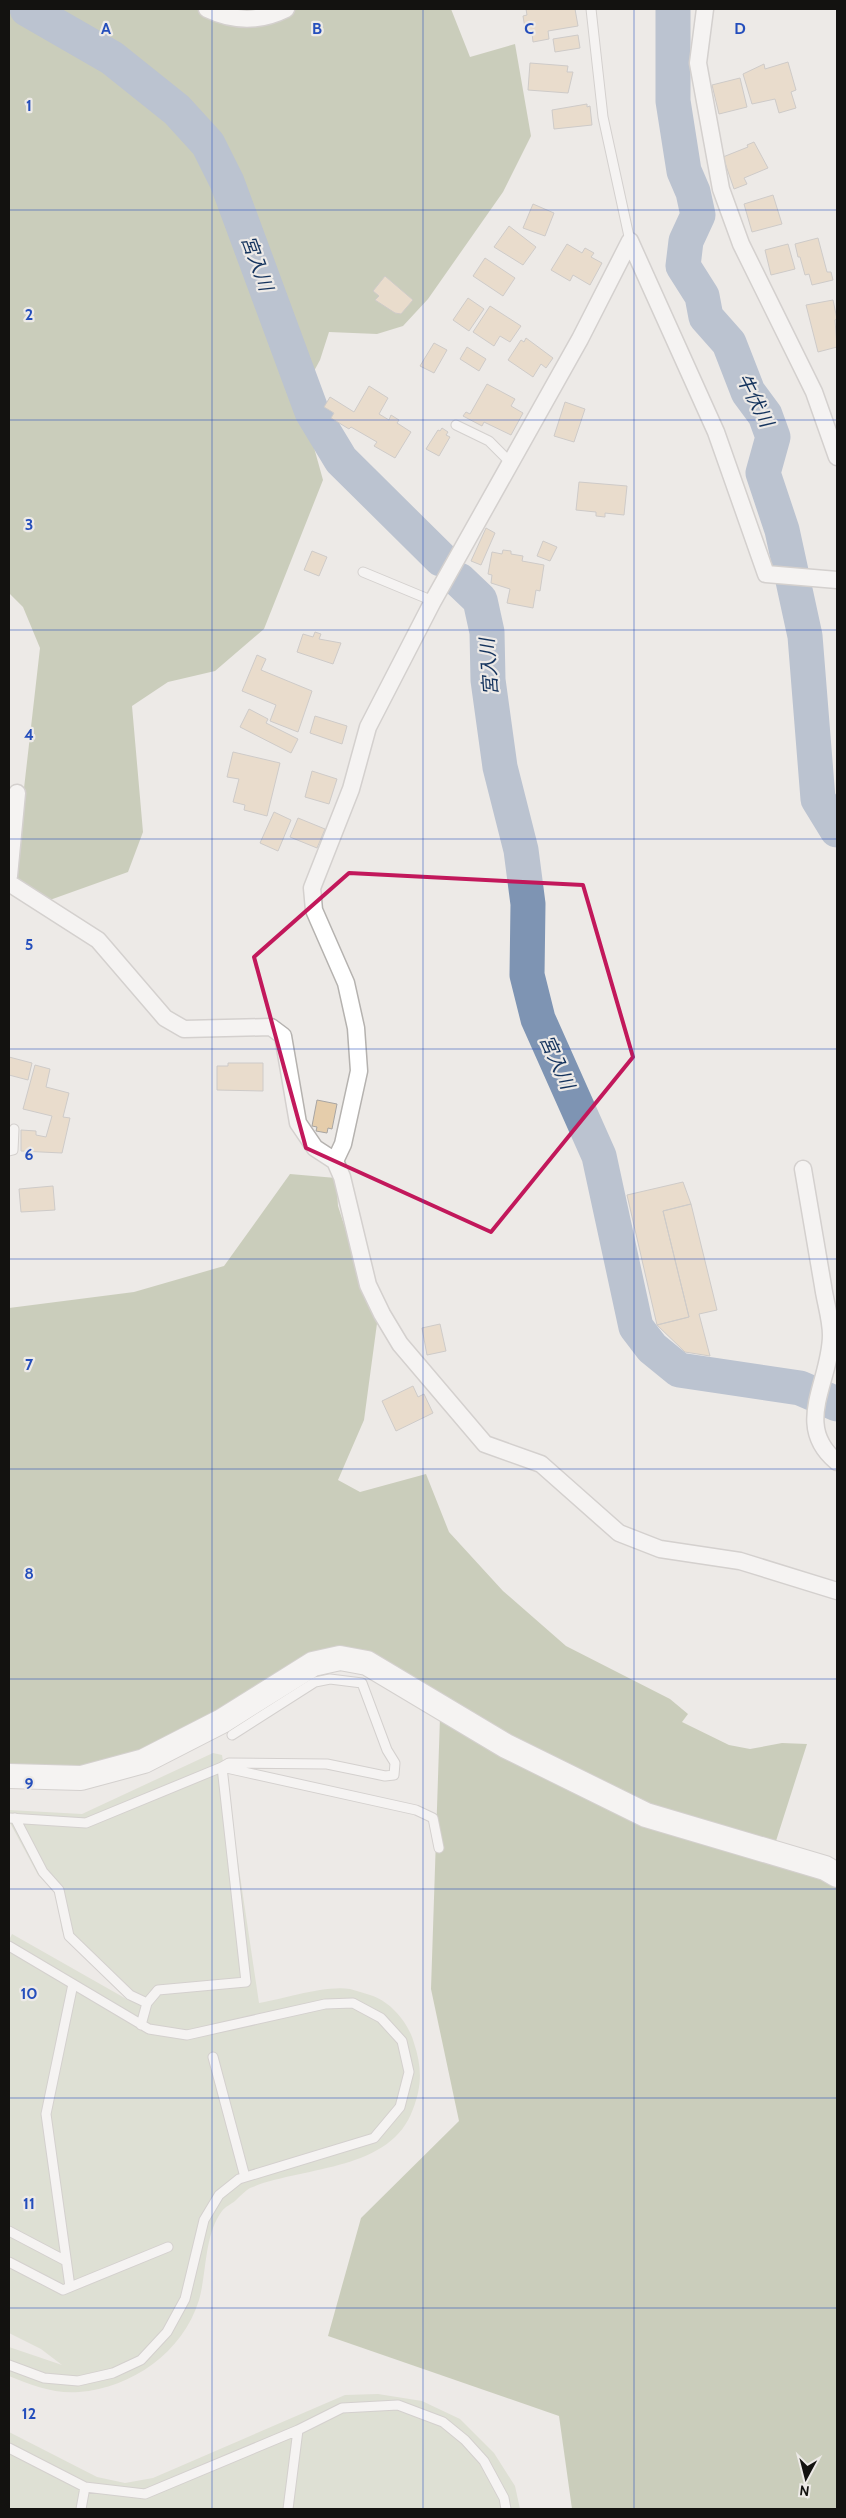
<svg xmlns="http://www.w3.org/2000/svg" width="846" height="2518" viewBox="0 0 846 2518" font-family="Cabin,'Noto Sans JP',sans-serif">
	<rect width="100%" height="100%" fill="#edeae7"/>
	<path fill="#cdd4bc" d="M 213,1753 L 222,1755 L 259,2003 C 284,1999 325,1985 350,1989 C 358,1991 366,1994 373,1996 C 392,2003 409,2024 414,2043 C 422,2067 422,2086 413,2109 C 391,2172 302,2166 250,2188 C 245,2191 239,2197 235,2201 C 231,2204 225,2207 222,2211 C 204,2235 207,2272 199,2300 C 183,2352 132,2388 79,2392 C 54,2394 31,2385 9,2376 L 9,2347 L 62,2365 L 41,2349 L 9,2333 L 9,1940 L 12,1934 L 130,2001 L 62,1931 L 56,1891 L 38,1875 L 9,1821 L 9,1810 L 82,1814 Z
		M 378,2394 L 422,2401 L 460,2419 L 494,2453 L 515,2486 L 520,2509 L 9,2509 L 9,2432 L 97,2477 L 125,2483 L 153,2478 L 345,2395 Z"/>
	<path fill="#a1ab86" d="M 9,9 L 451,9 L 470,57 L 515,44 L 531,136 L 503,192 L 428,299 L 403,326 L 377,334 L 329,332 L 320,360 L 300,397 L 323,480 L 264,629 L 215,671 L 168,682 L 132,706 L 143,832 L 128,872 L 47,901 L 14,876 L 40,648 L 23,607 L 9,593 Z
		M 290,1174 L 336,1178 L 338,1206 L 360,1274 L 378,1316 L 364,1420 L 338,1480 L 360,1492 L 426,1474 L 449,1532 L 503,1591 L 566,1646 L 670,1699 L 688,1714 L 682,1722 L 729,1745 L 750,1749 L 782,1743 L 807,1744 L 776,1841 L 656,1811 L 525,1745 L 356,1650 C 323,1663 290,1675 257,1689 C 204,1713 154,1754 96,1765 C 68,1770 37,1768 9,1764 L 9,1308 L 134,1292 L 224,1266 Z
		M 440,1717 L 837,1887 L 837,2509 L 572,2509 L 559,2416 L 328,2336 L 361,2218 L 459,2121 L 431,1989 Z"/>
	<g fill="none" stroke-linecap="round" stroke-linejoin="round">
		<path stroke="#7e94b3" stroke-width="35" d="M 27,9 L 112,58 L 177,110 L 208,144 L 227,182 L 312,412 L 341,460 L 441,559
			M 673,9 L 673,101 L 684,171 L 693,192 L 698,215 L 686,241 L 683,266 L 702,296 L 706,317 L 729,343 L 748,392 L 765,415 L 773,437 L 763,473 L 782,530 L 805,636 L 818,799 L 837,830
			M 459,580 L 480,600 L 487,632 L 488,680 L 500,767 L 521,850 L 528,904 L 527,975 L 538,1019 L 599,1156 L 636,1327 L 652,1348 L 679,1370 L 800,1388 L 837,1404"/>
	</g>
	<path fill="#e5cdab" stroke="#a8a5a2" d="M 526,9 L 575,9 L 578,26 L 548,31 L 549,39 L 533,42 L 532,33 L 526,34 L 523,16 L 527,15 Z
		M 578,35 L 580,48 L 555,52 L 553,39 Z
		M 788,62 L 796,90 L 791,92 L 796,108 L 779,113 L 775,99 L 752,104 L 743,74 L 764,64 L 765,69 Z
		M 530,63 L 568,66 L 567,72 L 573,72 L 568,93 L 528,90 Z
		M 740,78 L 747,107 L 719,114 L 712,85 Z
		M 587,104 L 587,107 L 590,106 L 592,125 L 554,129 L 552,110 Z
		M 754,142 L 768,168 L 744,178 L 747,184 L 734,189 L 723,157 L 748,147 L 747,145 Z
		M 773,195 L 782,224 L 752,232 L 744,204 Z
		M 533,204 L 554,213 L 545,236 L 523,228 Z
		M 509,226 L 536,247 L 523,265 L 494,247 Z
		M 818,238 L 827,272 L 831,272 L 833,280 L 812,285 L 809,274 L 805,275 L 800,257 L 798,257 L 795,244 Z
		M 567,244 L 582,253 L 585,248 L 594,253 L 591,257 L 602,263 L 590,285 L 573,275 L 570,281 L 551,270 Z
		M 788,244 L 795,269 L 771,275 L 765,250 Z
		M 485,258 L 515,278 L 503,296 L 473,276 Z
		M 385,276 L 413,300 L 401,314 L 395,313 L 375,300 L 379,296 L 373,291 Z
		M 468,298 L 484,309 L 469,331 L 453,320 Z
		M 833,300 L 837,319 L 835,320 L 837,347 L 818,352 L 806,305 Z
		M 490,306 L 521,326 L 510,342 L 500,336 L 494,346 L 473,332 Z
		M 526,338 L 553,358 L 546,368 L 541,364 L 533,377 L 508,360 L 521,340 L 524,342 Z
		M 434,343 L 447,350 L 434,373 L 420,366 Z
		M 467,347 L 486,359 L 479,371 L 460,359 Z
		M 487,384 L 515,399 L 511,406 L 523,413 L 511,435 L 484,422 L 482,426 L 463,416 L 466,412 L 470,414 Z
		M 369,386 L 388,398 L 379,414 L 389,420 L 391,415 L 399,420 L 397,423 L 411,432 L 395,458 L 374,446 L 377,442 L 351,427 L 349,429 L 331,418 L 334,413 L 324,407 L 330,397 L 354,412 Z
		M 565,402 L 585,409 L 574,442 L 554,436 Z
		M 442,428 L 448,432 L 446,435 L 450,437 L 439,456 L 426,449 L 438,430 L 440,431 Z
		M 579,482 L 627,486 L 624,515 L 605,513 L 605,517 L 596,516 L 596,512 L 576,510 Z
		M 486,528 L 495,533 L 481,565 L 471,561 Z
		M 543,541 L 557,547 L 550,561 L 537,556 Z
		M 503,550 L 511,551 L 511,554 L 523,556 L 522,561 L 544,565 L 540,591 L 536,590 L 533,608 L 507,603 L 510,589 L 491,583 L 492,575 L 488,574 L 492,552 L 502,554 Z
		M 312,551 L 327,557 L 319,576 L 304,570 Z
		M 315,632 L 321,634 L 319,639 L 341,643 L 333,664 L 297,652 L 303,634 L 313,637 Z
		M 257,655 L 266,659 L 261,670 L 312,691 L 298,732 L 270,721 L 276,705 L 242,691 Z
		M 249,709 L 268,719 L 266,723 L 298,739 L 291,753 L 240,727 Z
		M 315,716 L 347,726 L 342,744 L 310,733 Z
		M 233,752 L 280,763 L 267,816 L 244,810 L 245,805 L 233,802 L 239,779 L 227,777 Z
		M 312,771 L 337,779 L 329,804 L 305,797 Z
		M 274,812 L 291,820 L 278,851 L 260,843 Z
		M 298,818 L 325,829 L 317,848 L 290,837 Z
		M 9,1057 L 32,1063 L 28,1080 L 9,1075 Z
		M 228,1063 L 263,1063 L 263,1091 L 217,1090 L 217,1066 L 228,1066 Z
		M 35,1065 L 50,1069 L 46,1087 L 69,1093 L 63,1117 L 70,1118 L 62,1153 L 21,1151 L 21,1130 L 36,1131 L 36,1135 L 46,1137 L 52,1116 L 23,1109 Z
		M 317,1100 L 337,1104 L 332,1129 L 328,1128 L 327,1133 L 316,1131 L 317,1127 L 312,1126 Z
		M 683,1182 L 691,1204 L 663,1211 L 689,1317 L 657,1325 L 627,1195 Z
		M 53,1186 L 55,1210 L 21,1212 L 19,1189 Z
		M 691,1204 L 717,1310 L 699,1314 L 710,1356 L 685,1352 L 657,1325 L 689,1317 L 663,1211 Z
		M 440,1324 L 446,1351 L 427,1355 L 422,1328 Z
		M 413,1386 L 418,1397 L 424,1394 L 433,1413 L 396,1431 L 382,1401 Z"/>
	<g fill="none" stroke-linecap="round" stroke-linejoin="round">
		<g stroke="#b5b2af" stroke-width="11">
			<path id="lane" d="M 591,9 L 603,117 L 630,241
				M 456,425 L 489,441 L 511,463
				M 363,572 L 433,601
				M 9,1151 L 13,1150 L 14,1129
				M 222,1767 L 229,1763 L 327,1764 L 385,1776 L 394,1775 L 395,1763 L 387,1750 L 362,1683 L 330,1679 L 315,1682 L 232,1735
				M 222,1767 L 416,1810 L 433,1818 L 439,1848
				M 9,1818 L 86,1823 L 222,1767 L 246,1982 L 158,1990 L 147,2003 L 141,2025
				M 15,1818 L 43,1872 L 59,1890 L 69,1936 L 130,1995 L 147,2003
				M 9,1946 L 149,2029 L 187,2035 L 325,2004 L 353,2003 L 381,2018 L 402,2041 L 409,2072 L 400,2107 L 374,2138 L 239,2179 L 219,2195 L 204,2220 L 185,2299 L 167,2332 L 141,2360 L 113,2373 L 78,2381 L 44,2378 L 9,2365
				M 213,2057 L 245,2177
				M 9,2231 L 66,2261
				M 9,2262 L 63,2290 L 168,2247
				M 70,2287 L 46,2114 L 73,1984
				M 9,2448 L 85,2487 L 145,2494 L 298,2430 L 342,2408 L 398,2405 L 443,2422 L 465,2440 L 484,2461 L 504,2498 L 506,2509
				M 81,2509 L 85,2487
				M 288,2509 L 298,2430"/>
		</g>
		<g stroke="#b5b2af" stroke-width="19">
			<path id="street" d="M 207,9 C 234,22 260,22 286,9
				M 705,9 L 698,63 L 721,189 L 741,244 L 814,392 L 837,457
				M 630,241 L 716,432 L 766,574 L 837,580
				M 9,876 L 17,793
				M 9,883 L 98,940 L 165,1018 L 184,1029 L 271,1027 L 283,1036 L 298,1123 L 315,1148 L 335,1161 L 342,1177 L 368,1285 L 382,1314 L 400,1344 L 485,1444 L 541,1464 L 619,1533 L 660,1549 L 740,1561 L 837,1591
				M 335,1161 L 343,1144 L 359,1071 L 356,1028 L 346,983 L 314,910 L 312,888 L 351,789 L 368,727 L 433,601 L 580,339 L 630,241
				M 803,1169 C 810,1208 816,1247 823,1286 C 825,1301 831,1319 831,1335 C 831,1382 792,1425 837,1462"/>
		</g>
		<g stroke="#b5b2af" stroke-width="26">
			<path id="secondary" d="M 9,1776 L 81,1778 L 144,1761 L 222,1721 L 313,1664 L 340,1658 L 367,1663 L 506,1746 L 646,1815 L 825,1868 L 837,1875"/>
		</g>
		<use href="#lane" stroke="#fff" stroke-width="9"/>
		<use href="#street" stroke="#fff" stroke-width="16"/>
		<use href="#secondary" stroke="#fff" stroke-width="24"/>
	</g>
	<path d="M0 0H846V2518H0ZM 349,873 L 583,885 L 633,1057 L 491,1232 L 306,1148 L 254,957 Z" fill="#edeae7" fill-opacity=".55" fill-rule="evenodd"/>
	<path fill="none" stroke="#c2185b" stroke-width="4" stroke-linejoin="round" d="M 349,873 L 583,885 L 633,1057 L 491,1232 L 306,1148 L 254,957 Z"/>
	<path fill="none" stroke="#244ebc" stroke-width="1" stroke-opacity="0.55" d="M 212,9 L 212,2509M 423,9 L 423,2509M 634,9 L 634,2509M 9,210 L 837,210M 9,420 L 837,420M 9,630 L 837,630M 9,839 L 837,839M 9,1049 L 837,1049M 9,1259 L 837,1259M 9,1469 L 837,1469M 9,1679 L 837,1679M 9,1889 L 837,1889M 9,2098 L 837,2098M 9,2308 L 837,2308"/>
	<g text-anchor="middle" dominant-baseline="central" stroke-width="4.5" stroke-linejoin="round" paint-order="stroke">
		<g font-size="19" font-style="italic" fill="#14335d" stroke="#edeae7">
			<text transform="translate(257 263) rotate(70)">宮入川</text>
			<text transform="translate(755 400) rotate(63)">牛伏川</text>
			<text transform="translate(489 667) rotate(-94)">宮入川</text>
			<text transform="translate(557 1062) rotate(66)">宮入川</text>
		</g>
	</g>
	<g font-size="16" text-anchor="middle" font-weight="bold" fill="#244ebc" stroke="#edeae7" stroke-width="4.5" stroke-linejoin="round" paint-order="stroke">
		<text x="106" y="34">A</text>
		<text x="317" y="34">B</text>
		<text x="529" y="34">C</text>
		<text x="740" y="34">D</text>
		<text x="29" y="111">1</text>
		<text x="29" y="320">2</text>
		<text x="29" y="530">3</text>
		<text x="29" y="740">4</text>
		<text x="29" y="950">5</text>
		<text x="29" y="1160">6</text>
		<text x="29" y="1370">7</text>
		<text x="29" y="1579">8</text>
		<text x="29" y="1789">9</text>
		<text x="29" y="1999">10</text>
		<text x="29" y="2209">11</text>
		<text x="29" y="2419">12</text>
	</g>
	<rect width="846" height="2518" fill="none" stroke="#131210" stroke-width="20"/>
	<g transform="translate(806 2478) rotate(187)" stroke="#edeae7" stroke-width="4" paint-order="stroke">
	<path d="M0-4L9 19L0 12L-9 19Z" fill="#131210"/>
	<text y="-8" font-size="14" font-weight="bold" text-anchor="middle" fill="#131210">N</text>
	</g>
</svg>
